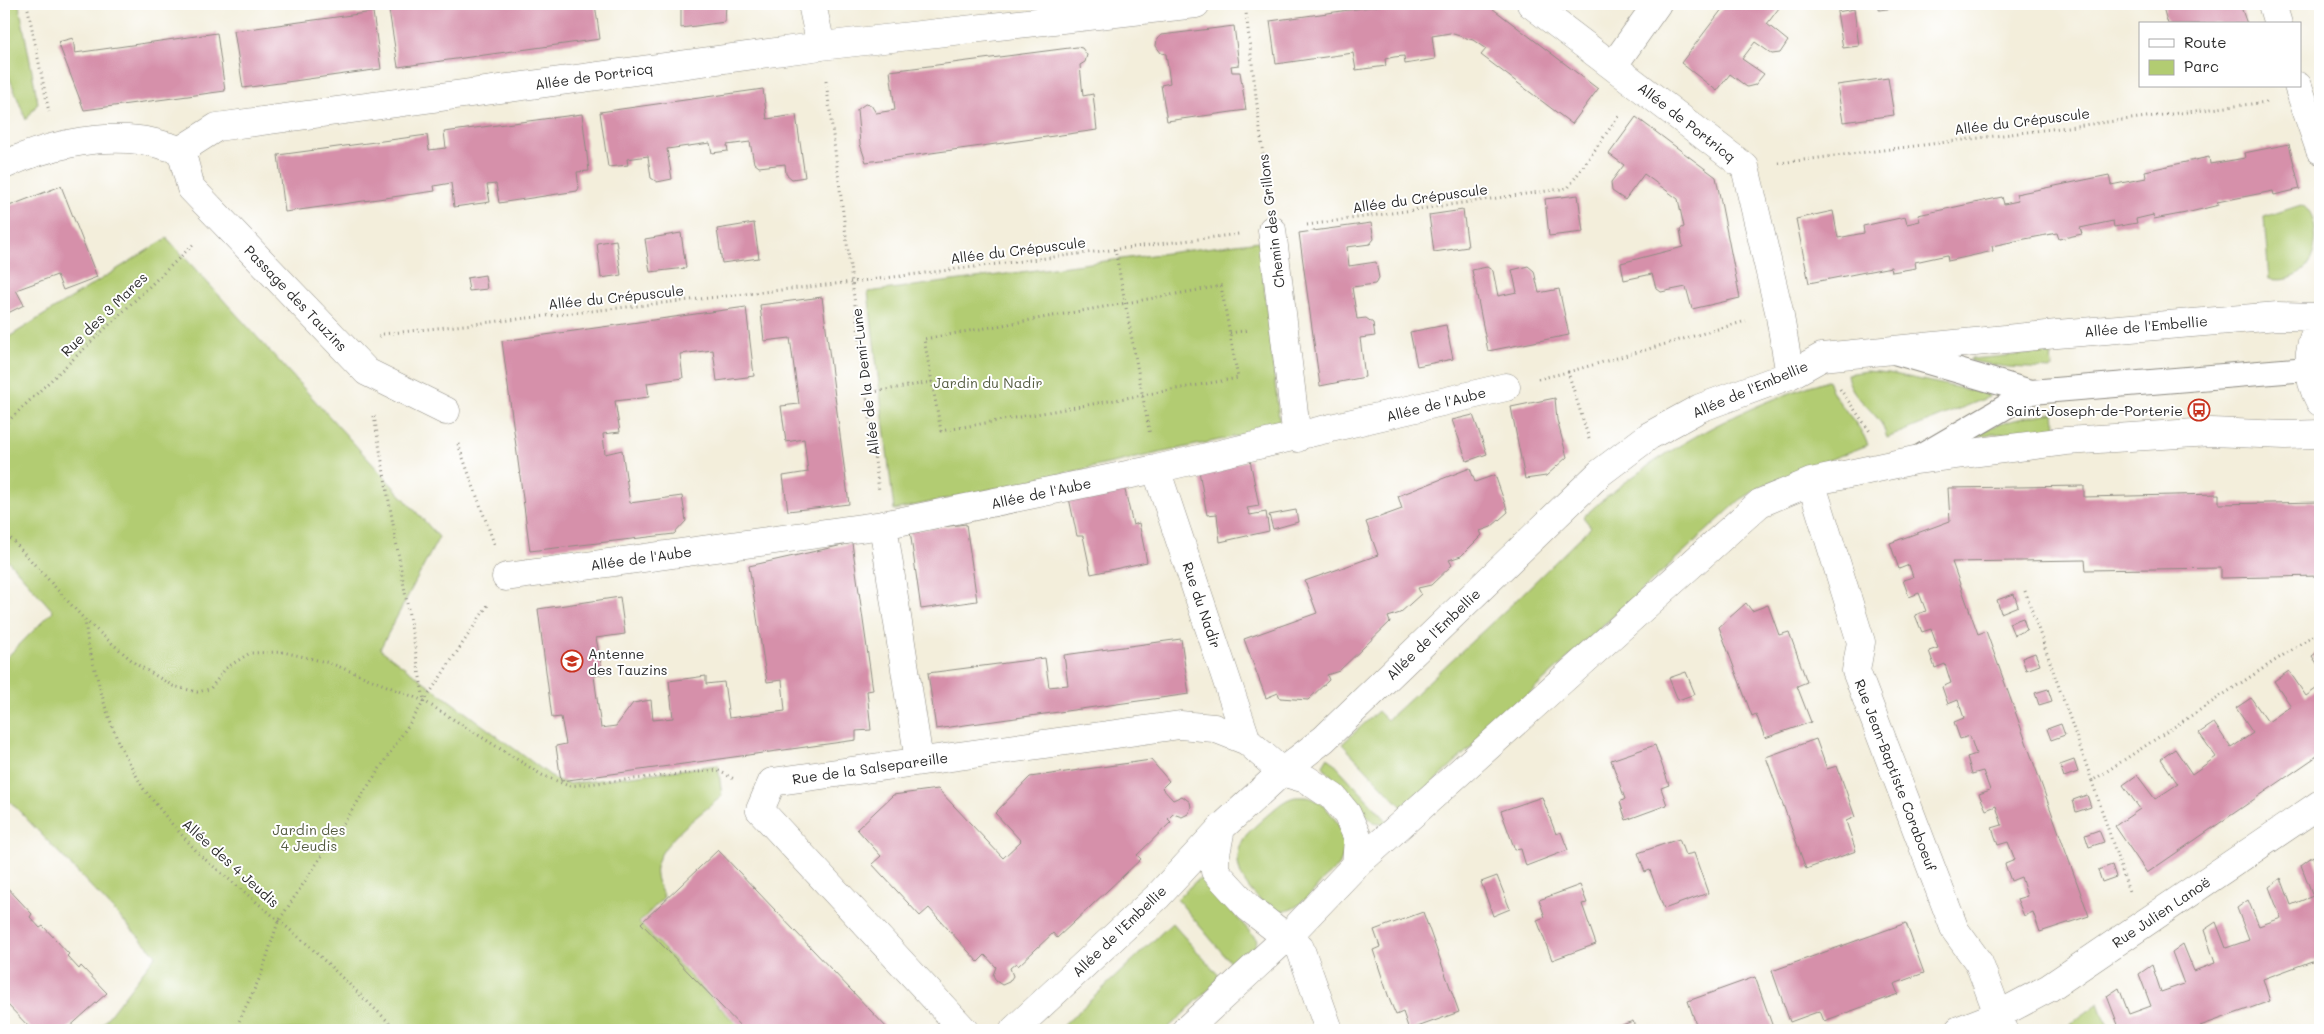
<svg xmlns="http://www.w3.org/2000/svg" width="2324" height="1034" viewBox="0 0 2324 1034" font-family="Mali,sans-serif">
	<rect width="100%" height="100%" fill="#fff"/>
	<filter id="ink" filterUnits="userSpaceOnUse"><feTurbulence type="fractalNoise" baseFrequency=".02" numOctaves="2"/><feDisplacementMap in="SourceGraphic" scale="10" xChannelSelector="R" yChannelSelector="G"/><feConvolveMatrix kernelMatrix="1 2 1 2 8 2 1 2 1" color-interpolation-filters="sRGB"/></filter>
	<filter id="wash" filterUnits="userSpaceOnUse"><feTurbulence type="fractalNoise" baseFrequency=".0096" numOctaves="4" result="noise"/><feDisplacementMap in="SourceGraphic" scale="20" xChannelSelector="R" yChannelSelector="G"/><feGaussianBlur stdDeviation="1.12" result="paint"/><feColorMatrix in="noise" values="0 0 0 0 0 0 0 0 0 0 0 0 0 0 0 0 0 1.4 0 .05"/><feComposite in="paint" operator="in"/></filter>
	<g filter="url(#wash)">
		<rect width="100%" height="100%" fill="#f3eedb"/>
		<path fill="#b2cc72" stroke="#6e7c4e" d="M 4,4 L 19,4 L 38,103 L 26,120 L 4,64 Z
			M 2301,205 C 2324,214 2324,289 2269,279 L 2264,217 Z
			M 167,238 L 439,537 L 380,649 L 555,779 L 568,784 L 718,765 L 722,796 C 702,813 661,841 656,867 C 654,878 660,888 664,897 L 639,923 L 742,1030 L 98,1030 L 156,955 L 4,795 L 4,660 L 53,611 L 4,556 L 4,340 Z
			M 1259,241 L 1280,427 L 894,510 L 868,292 Z
			M 2051,352 L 2052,369 L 2007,367 L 1970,361 L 1970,359 Z
			M 1867,371 L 1889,373 L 1988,394 L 1989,397 L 1887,438 C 1885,433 1884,427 1881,423 C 1870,407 1849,394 1847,374 Z
			M 1828,380 C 1835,405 1859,420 1868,445 L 1766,484 L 1740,500 L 1404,809 L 1342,744 L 1378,711 L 1387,720 L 1511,605 L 1591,527 L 1583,517 C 1656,452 1735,409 1828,380 Z
			M 2054,413 L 2056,429 L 1971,436 C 1998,423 2025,416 2054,413 Z
			M 1328,757 L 1389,823 L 1378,824 L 1373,822 L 1325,769 L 1323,765 Z
			M 1295,797 C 1302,797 1310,796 1317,801 C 1334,812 1350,838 1342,859 C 1339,866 1330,874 1324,879 C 1310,895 1289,924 1266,905 C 1246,889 1229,866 1243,840 C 1248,831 1257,825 1264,818 C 1274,810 1282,800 1295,797 Z
			M 1198,879 L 1203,879 L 1208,884 L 1257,940 L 1254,950 L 1235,968 L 1177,899 Z
			M 1172,923 L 1221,978 L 1166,1030 L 1059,1030 Z
			M 2099,1003 L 2109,1030 L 2062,1030 Z"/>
		<g id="blocks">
			<path fill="#d690aa" d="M 433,4 L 595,4 L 600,39 L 398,67 L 389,10 Z
				M 681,4 L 726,4 L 725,22 L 681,28 Z
				M 1392,4 L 1488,5 L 1598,89 L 1572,124 L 1481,55 L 1486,49 L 1473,40 L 1450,33 L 1432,36 L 1435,59 L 1405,64 L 1404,56 L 1394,57 L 1385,59 L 1386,66 L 1356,70 L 1353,53 L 1276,64 L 1270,21 Z
				M 1726,4 L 1782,4 L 1767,24 L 1788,41 L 1780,53 L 1772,54 L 1755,42 L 1742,59 L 1764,74 L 1755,85 L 1747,87 L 1730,74 L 1717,91 L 1681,63 Z
				M 1878,4 L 1918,4 L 1919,5 L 1879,10 Z
				M 2174,4 L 2240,4 L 2247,24 L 2168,24 L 2164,11 L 2166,6 Z
				M 1854,9 L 1859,46 L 1843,48 L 1837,12 Z
				M 373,12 L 381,69 L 243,88 L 234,31 Z
				M 1234,26 L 1239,65 L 1231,66 L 1232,72 L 1240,72 L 1246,110 L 1167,121 L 1161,85 L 1170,83 L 1166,54 L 1161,53 L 1156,46 L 1157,39 L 1162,35 Z
				M 217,33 L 225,91 L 84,110 L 58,42 L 73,38 L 75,53 Z
				M 1077,47 L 1082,48 L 1087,55 L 1085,62 L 1080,65 L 1083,96 L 1093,94 L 1097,130 L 866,162 L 860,144 L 857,110 L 865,104 L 871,105 L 876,113 L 895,110 L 890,71 Z
				M 1888,78 L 1894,115 L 1843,122 L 1837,85 Z
				M 763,89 L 767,119 L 796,115 L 805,177 L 792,179 L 786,174 L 785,164 L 759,167 L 754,163 L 750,142 L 727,145 L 728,151 L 712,153 L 710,143 L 667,149 L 672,179 L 657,182 L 651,178 L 648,156 L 627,159 L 628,165 L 608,167 L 600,112 Z
				M 582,114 L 589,171 L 577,172 L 579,188 L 577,191 L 499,203 L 496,184 L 487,185 L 490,202 L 454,207 L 451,183 L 434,186 L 435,191 L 285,212 L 278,155 L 427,135 L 429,150 L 446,148 L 444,132 Z
				M 1636,117 L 1716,177 L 1740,298 L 1692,309 L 1686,287 L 1661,292 L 1656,288 L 1652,274 L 1624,280 L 1621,263 L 1683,247 L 1680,229 L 1684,227 L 1678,199 L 1644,174 L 1625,200 L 1612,191 L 1611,182 L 1624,165 L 1609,154 Z
				M 2289,144 L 2300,189 L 2274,195 L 2273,191 L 2217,202 L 2219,205 L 2186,213 L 2154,219 L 2153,215 L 2136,219 L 2137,223 L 2114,227 L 2113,221 L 2080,228 L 2082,234 L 2059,239 L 2057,233 L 2025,239 L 1992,246 L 1993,251 L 1948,261 L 1947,255 L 1915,262 L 1916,268 L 1892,272 L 1891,267 L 1809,283 L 1796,219 L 1833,211 L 1838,238 L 1864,233 L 1863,226 L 1905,217 L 1907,224 L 1920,221 L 1918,215 L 2002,197 L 2004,204 L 2018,201 L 2016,194 L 2109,175 L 2111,185 L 2146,178 L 2145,171 L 2209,157 L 2210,164 L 2228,161 L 2245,158 L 2244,153 Z
				M 61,186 L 97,277 L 63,290 L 57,275 L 16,290 L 24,305 L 6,314 L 4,309 L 4,208 Z
				M 1578,195 L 1583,232 L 1549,236 L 1545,199 Z
				M 1463,210 L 1468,247 L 1434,252 L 1429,215 Z
				M 754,223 L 759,258 L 722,263 L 717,229 Z
				M 1371,223 L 1374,239 L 1370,244 L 1347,247 L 1349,266 L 1376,262 L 1379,278 L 1375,284 L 1352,287 L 1357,319 L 1366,318 L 1373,323 L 1375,336 L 1360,338 L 1365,377 L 1320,386 L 1299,233 Z
				M 681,233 L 686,268 L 650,272 L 645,239 Z
				M 616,240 L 621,275 L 601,278 L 597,243 Z
				M 1528,266 L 1534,271 L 1539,293 L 1559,289 L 1569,335 L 1488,351 L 1472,270 L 1487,267 L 1493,271 L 1498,296 L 1517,292 L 1512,270 Z
				M 485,275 L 487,289 L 469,291 L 467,278 Z
				M 822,297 L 849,504 L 788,511 L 783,476 L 808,472 L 804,439 L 786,442 L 781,406 L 799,404 L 790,338 L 764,341 L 760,305 Z
				M 746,307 L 754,376 L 717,381 L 713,350 L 680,354 L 683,378 L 647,383 L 649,397 L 615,401 L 620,432 L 603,434 L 605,454 L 622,450 L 630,503 L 682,496 L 686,521 L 674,534 L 530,551 L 502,341 Z
				M 1446,325 L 1453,359 L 1417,366 L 1410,332 Z
				M 1555,398 L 1557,420 L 1567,457 L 1546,476 L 1525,479 L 1511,407 Z
				M 1473,415 L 1487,454 L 1467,461 L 1452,420 Z
				M 1250,460 L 1259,506 L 1247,508 L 1250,515 L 1266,512 L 1269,531 L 1220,542 L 1217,514 L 1207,515 L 1199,471 Z
				M 1470,468 L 1475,482 L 1495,475 L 1508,512 L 1491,527 L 1480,531 L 1482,535 L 1461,556 L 1449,560 L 1452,565 L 1431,585 L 1418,588 L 1421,594 L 1400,613 L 1388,617 L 1390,622 L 1339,671 L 1327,675 L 1329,680 L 1308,700 L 1280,698 L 1278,693 L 1266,698 L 1244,639 L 1317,613 L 1305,581 L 1378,555 L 1366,522 L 1402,509 L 1398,496 Z
				M 1124,486 L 1133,525 L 1139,523 L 1147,562 L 1091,574 L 1083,536 L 1077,536 L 1069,498 Z
				M 2084,486 L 2084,497 L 2219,494 L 2219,504 L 2320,502 L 2320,576 L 2221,578 L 2221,568 L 2086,570 L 2085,560 L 1952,562 L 1978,634 L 1986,631 L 2089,916 L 2040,932 L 2033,912 L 2024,916 L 2017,899 L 2027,896 L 2021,877 L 2011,881 L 2005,864 L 2015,860 L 2008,842 L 1998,845 L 1992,828 L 2002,825 L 1996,806 L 1986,810 L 1979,794 L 1990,790 L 1983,771 L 1972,774 L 1967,757 L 1976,754 L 1970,736 L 1960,739 L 1954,722 L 1964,718 L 1958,700 L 1948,704 L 1942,687 L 1951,683 L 1945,664 L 1935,668 L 1929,651 L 1938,648 L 1931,629 L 1922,632 L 1915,615 L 1926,611 L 1919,593 L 1909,597 L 1903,580 L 1913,577 L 1909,565 L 1899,569 L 1890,543 L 1950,521 L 1948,488 Z
				M 1296,510 L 1298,522 L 1273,529 L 1269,515 Z
				M 966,524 L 977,601 L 921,609 L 910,531 Z
				M 852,543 L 873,690 L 867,691 L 871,730 L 856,731 L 856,740 L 561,781 L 556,746 L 566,744 L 561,717 L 552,718 L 538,609 L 620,597 L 625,634 L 596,638 L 603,674 L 594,676 L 601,728 L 616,726 L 633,703 L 651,700 L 653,720 L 673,718 L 669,681 L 706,676 L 706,684 L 724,682 L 729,718 L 785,711 L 782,680 L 767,682 L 749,566 Z
				M 2014,594 L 2018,606 L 2001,613 L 1997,600 Z
				M 1746,603 L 1752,611 L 1768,605 L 1779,635 L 1789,632 L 1807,682 L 1797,686 L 1811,722 L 1765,738 L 1756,714 L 1752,716 L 1719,627 Z
				M 2023,618 L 2027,630 L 2014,635 L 2009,623 Z
				M 1181,639 L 1189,694 L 936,729 L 928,673 L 1045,658 L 1049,687 L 1068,685 L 1064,655 Z
				M 2320,650 L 2320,668 L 2312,656 Z
				M 2035,653 L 2040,665 L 2026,670 L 2022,658 Z
				M 2289,671 L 2306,696 L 2320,686 L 2320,754 L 2147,873 L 2115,826 L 2140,809 L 2123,785 L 2137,775 L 2155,799 L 2178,784 L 2161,759 L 2175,749 L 2192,774 L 2216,757 L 2199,733 L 2214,723 L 2231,748 L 2253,733 L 2236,708 L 2251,698 L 2268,722 L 2291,706 L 2274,681 Z
				M 1686,672 L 1695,694 L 1678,700 L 1669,678 Z
				M 2048,689 L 2052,701 L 2039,705 L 2035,693 Z
				M 2061,724 L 2065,735 L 2051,740 L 2047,729 Z
				M 1816,739 L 1827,769 L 1837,766 L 1846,791 L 1855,817 L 1846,821 L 1856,851 L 1806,869 L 1766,757 Z
				M 1655,745 L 1669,785 L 1661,788 L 1667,805 L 1626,820 L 1620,802 L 1625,799 L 1611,760 Z
				M 1151,760 L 1169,781 L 1162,788 L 1173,800 L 1182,796 L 1190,802 L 1191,807 L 1188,814 L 1182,817 L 1173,814 L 1168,819 L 1171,822 L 1137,855 L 1141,859 L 1057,938 L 1053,933 L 1018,966 L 1016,963 L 1010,968 L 1013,976 L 1009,982 L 1002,985 L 996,981 L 993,975 L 996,967 L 985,955 L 978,962 L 929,908 L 920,916 L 872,864 L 881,856 L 857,829 L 893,795 L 938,789 L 1003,858 L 1021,841 L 995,813 L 1030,777 Z
				M 2074,760 L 2078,772 L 2064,777 L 2060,765 Z
				M 2087,795 L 2091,807 L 2076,812 L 2073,800 Z
				M 1542,797 L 1556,834 L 1561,832 L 1568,850 L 1526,866 L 1521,849 L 1515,850 L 1501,811 Z
				M 2099,830 L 2104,842 L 2089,847 L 2085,835 Z
				M 1679,839 L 1685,855 L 1694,853 L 1708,893 L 1664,909 L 1650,870 L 1645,872 L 1638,853 Z
				M 718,850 L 889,1030 L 744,1030 L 641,923 Z
				M 2313,856 L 2320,875 L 2320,958 L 2263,979 L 2270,1001 L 2200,1026 L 2201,1030 L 2120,1030 L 2107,996 L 2119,988 L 2129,1014 L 2151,1006 L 2139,974 L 2152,965 L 2161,992 L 2184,984 L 2172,952 L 2183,944 L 2194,971 L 2215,963 L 2204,930 L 2216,922 L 2226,948 L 2249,940 L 2237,908 L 2248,900 L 2259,926 L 2281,918 L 2269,887 L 2281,878 L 2291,905 L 2313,896 L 2301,865 Z
				M 2112,865 L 2116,877 L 2102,882 L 2098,870 Z
				M 1497,876 L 1510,909 L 1493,916 L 1481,882 Z
				M 4,884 L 32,914 L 30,917 L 40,928 L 43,926 L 69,954 L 67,956 L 79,969 L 81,966 L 107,993 L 66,1030 L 32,1030 L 4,1001 Z
				M 1580,885 L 1587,903 L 1582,904 L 1596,944 L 1552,960 L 1537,920 L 1545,917 L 1539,900 Z
				M 1423,912 L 1459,1012 L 1409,1030 L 1403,1012 L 1396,1015 L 1390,1001 L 1373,950 L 1380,947 L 1374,930 Z
				M 1906,923 L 1924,973 L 1894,984 L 1898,994 L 1824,1021 L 1820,1011 L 1790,1022 L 1772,971 Z
				M 1755,977 L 1774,1030 L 1698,1030 L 1688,1001 Z
				M 1633,1021 L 1636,1030 L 1608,1030 Z"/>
		</g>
	</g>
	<g filter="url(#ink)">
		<use href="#blocks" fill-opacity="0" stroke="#8f8c83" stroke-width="1"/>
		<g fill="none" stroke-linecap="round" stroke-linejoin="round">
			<g stroke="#8f8c83" stroke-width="26">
				<path id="lane" d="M 1894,352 L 2031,392 L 2320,368
					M 1918,458 L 2031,392"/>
			</g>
			<g stroke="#8f8c83" stroke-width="29">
				<path id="street" d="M 812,4 L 821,46
					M 1531,4 L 1745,167 L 1779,311 L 1790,375
					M 2272,4 L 2278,24
					M 1613,66 L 1657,4
					M 2298,86 L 2320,150
					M 181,150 L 191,188 L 367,372 L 446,411
					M 4,165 C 45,146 94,135 139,140 C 153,141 167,147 181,150 L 217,127 L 821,46 L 1196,4
					M 1272,230 L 1297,438
					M 2320,322 C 2306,349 2306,376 2320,402
					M 1156,469 L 1247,741
					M 1811,482 L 1861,642 L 1856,671 L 1955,930 L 1979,963 L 2004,1030
					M 883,525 L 919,761
					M 506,577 L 883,525 L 1156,469 L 1506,387
					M 1221,828 L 1215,859 L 1215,871 L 1249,908 L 1300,948 L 1329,1030
					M 964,1030 L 760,810 L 772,782 L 1180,725 L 1214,728 L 1247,741 L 1282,772 L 1306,779 L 1333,797 L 1347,814 L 1358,838 L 1356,865
					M 1014,1030 L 1158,896 L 1221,828 L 1282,772 L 1324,739 L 1600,473 L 1649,436 L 1700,408 L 1790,375 L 1822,357 L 2057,334 L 2278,316 L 2320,317
					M 1186,1030 L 1286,938 L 1356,865 L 1760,503 L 1811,482 L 1915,460 L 2066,441 L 2211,432 L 2285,435 L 2320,434
					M 1959,1030 L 1998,1015 L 2049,988 L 2320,804"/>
			</g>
			<path stroke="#8f8c83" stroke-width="3" stroke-dasharray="1 4" stroke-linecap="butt" d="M 27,4 L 49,112
				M 1245,4 L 1268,197
				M 826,81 L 879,491
				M 1779,163 L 2267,102
				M 1307,225 L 1568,188 L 1620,114
				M 1115,249 L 1150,435
				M 1221,286 L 1238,378 L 941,431 L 924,339 Z
				M 1230,333 L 1249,330
				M 379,337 L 383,334 L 853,282 L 1239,234
				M 1568,372 L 1746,321
				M 1538,379 L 1568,372 L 1589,439
				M 1840,389 L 1871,433
				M 867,393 L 932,382
				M 374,416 L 424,700
				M 4,425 L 195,243
				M 458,444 L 495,546
				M 4,531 L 85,620 L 88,644 L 105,706 L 118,742 L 143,788 L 171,823 L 201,856 L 307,944 L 397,1030
				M 2025,591 L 2092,781 L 2320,631
				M 85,620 L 136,664 L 173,686 L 197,692 L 210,689 L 226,668 L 250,653 L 283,652 L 330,663 L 424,701 L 542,775 L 569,786 L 717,770 L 736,780
				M 2092,781 L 2129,892
				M 235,1030 L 261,975 L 278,922 L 488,605"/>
			<use href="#lane" stroke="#fff" stroke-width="24"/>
			<use href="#street" stroke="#fff" stroke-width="28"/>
		</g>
	</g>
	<defs>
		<g id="bus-ring" transform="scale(1.125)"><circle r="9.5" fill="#fff" stroke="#c8321e" stroke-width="1.5"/><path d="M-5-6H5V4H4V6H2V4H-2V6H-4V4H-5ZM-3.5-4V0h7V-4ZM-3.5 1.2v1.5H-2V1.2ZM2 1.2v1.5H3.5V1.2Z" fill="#c8321e"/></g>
		<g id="school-ring" transform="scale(1.125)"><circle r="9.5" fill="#fff" stroke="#c8321e" stroke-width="1.5"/><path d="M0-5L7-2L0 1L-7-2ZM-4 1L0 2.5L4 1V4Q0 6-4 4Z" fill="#c8321e"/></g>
	</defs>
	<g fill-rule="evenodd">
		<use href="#bus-ring" x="2199" y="410"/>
		<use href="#school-ring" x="572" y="661"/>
	</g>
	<g text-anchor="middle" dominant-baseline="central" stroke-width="4" stroke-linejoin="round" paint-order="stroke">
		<g font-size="14" fill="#2b2b2b" stroke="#fff">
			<text transform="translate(594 76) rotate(-8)">Allée de Portricq</text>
			<text transform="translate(2022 121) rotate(-7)">Allée du Crépuscule</text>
			<text transform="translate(1687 122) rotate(38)">Allée de Portricq</text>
			<text transform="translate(1420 198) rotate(-8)">Allée du Crépuscule</text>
			<text transform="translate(1271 221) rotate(-97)">Chemin des Grillons</text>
			<text transform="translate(1018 250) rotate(-7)">Allée du Crépuscule</text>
			<text transform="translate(616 297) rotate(-6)">Allée du Crépuscule</text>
			<text transform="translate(296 298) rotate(46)">Passage des Tauzins</text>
			<text transform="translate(104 314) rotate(-44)">Rue des 3 Mares</text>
			<text transform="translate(2146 326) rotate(-5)">Allée de l'Embellie</text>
			<text transform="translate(865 382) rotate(-97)">Allée de la Demi-Lune</text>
			<text transform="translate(1750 389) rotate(-23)">Allée de l'Embellie</text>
			<text transform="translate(1436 404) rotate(-14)">Allée de l'Aube</text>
			<text transform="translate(1041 493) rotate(-12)">Allée de l'Aube</text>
			<text transform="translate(641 558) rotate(-8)">Allée de l'Aube</text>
			<text transform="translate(1202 605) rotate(71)">Rue du Nadir</text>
			<text transform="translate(1433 634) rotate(-44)">Allée de l'Embellie</text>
			<text transform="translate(870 768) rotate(-8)">Rue de la Salsepareille</text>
			<text transform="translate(1896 775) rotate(69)">Rue Jean-Baptiste Coraboeuf</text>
			<text transform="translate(231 863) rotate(42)">Allée des 4 Jeudis</text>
			<text transform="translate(2161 912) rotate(-34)">Rue Julien Lanoë</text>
			<text transform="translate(1119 931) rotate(-44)">Allée de l'Embellie</text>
		</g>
		<g font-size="14" fill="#545b40" stroke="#fff">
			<text x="988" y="382">Jardin du Nadir</text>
			<text x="309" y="829">Jardin des<tspan x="309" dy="16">4 Jeudis</tspan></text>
		</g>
		<g font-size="14" fill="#2b2b2b" stroke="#fff" text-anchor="end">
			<text x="2183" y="410">Saint-Joseph-de-Porterie</text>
			<text x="588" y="653" text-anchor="start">Antenne<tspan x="588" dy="16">des Tauzins</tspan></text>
		</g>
	</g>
	<rect width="2324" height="1034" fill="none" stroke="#fff" stroke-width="20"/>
	<rect x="2139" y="22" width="162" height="65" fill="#ffffff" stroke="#aaaaaa"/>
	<rect x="2149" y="39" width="25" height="8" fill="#ffffff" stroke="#aaaaaa"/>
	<text x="2184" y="48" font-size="15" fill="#2b2b2b">Route</text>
	<rect x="2149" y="60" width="25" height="15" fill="#b2cc72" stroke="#aaaaaa"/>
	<text x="2184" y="72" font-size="15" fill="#2b2b2b">Parc</text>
</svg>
